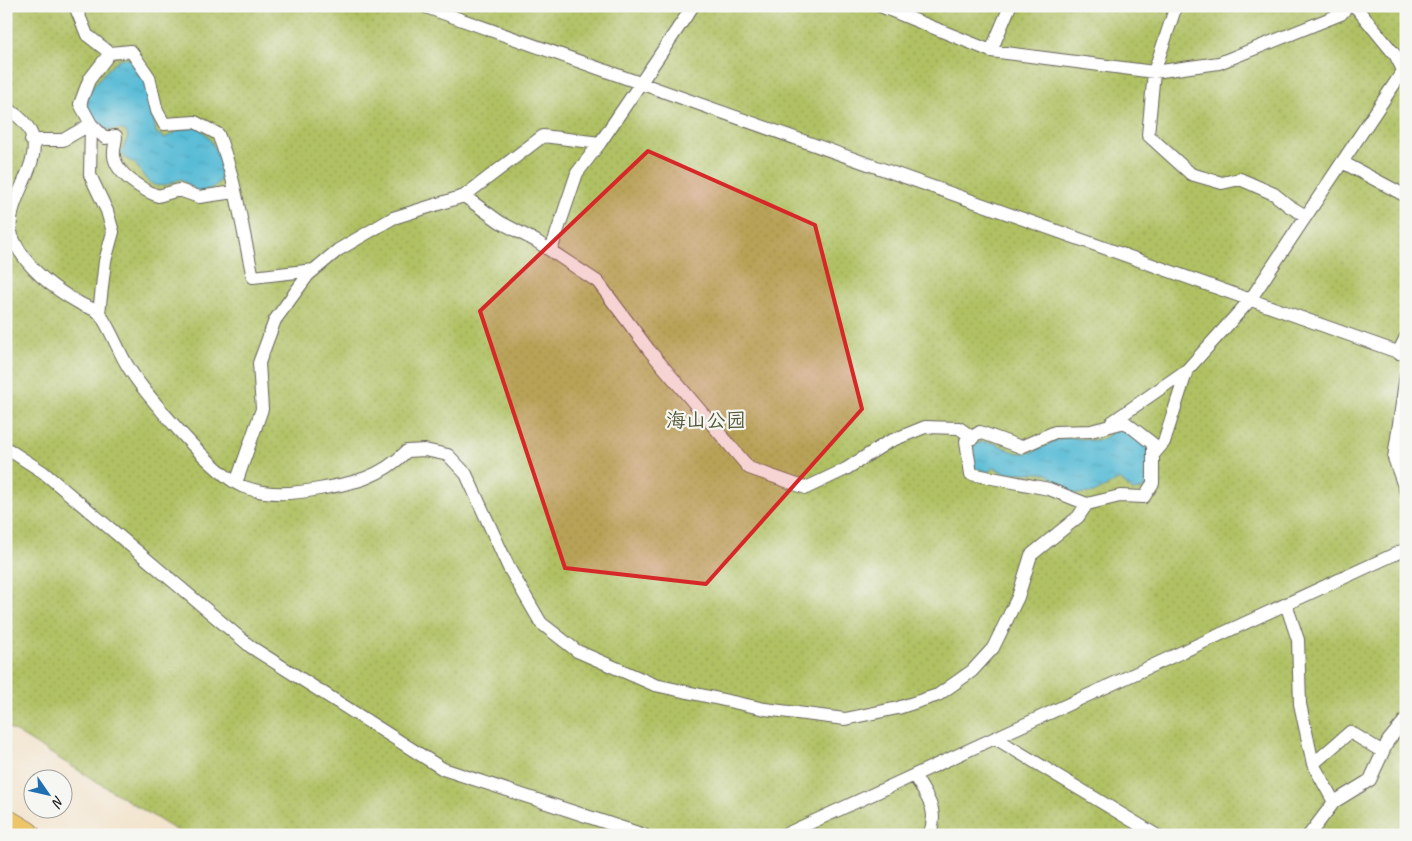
<svg xmlns="http://www.w3.org/2000/svg" width="1412" height="841" viewBox="0 0 1412 841" font-family="Caveat,'LXGW WenKai TC',sans-serif">
	<defs>
		<pattern id="park-dots" width="8" height="8" patternUnits="userSpaceOnUse" patternTransform="scale(1.25)"><rect width="8" height="8" fill="#b0c164"/><path d="M2 2h.1M6 6h.1" fill="none" stroke="#97a556" stroke-width="1.8" stroke-linecap="round"/></pattern>
		<pattern id="water-ripples" width="26" height="14" patternUnits="userSpaceOnUse" patternTransform="scale(1.25)"><rect width="26" height="14" fill="#58bcd6"/><path d="M2 4q2-2 4 0t4 0M15 11q2-2 4 0t4 0" fill="none" stroke="#4ca1b7"/></pattern>
	</defs>
	<rect width="100%" height="100%" fill="#f6f6f2"/>
	<filter id="ink" filterUnits="userSpaceOnUse"><feTurbulence type="fractalNoise" baseFrequency=".02" numOctaves="2"/><feDisplacementMap in="SourceGraphic" scale="10" xChannelSelector="R" yChannelSelector="G"/><feConvolveMatrix kernelMatrix="1 2 1 2 8 2 1 2 1" color-interpolation-filters="sRGB"/></filter>
	<filter id="wash" filterUnits="userSpaceOnUse"><feTurbulence type="fractalNoise" baseFrequency=".0096" numOctaves="4" result="noise"/><feDisplacementMap in="SourceGraphic" scale="20" xChannelSelector="R" yChannelSelector="G"/><feGaussianBlur stdDeviation="1.12" result="paint"/><feColorMatrix in="noise" values="0 0 0 0 0 0 0 0 0 0 0 0 0 0 0 0 0 1.4 0 .05"/><feComposite in="paint" operator="in"/></filter>
	<g filter="url(#wash)">
		<rect width="100%" height="100%" fill="#f3e4cd"/>
		<path fill="url(#park-dots)" stroke="#666e40" d="M 6,6 L 1406,6 L 1406,835 L 184,835 L 6,726 Z"/>
		<path fill="url(#water-ripples)" stroke="#3a6c79" d="M 121,58 L 130,59 L 148,86 L 156,133 L 165,138 L 182,129 L 200,127 C 218,148 240,186 198,192 L 181,179 C 169,183 156,192 145,178 C 142,174 140,169 136,165 C 131,160 125,160 121,153 L 128,137 L 126,131 C 118,127 109,133 100,128 C 96,125 94,119 91,115 C 90,112 87,107 86,104 C 85,90 111,66 121,58 Z
			M 1117,426 C 1126,430 1137,436 1144,443 C 1152,452 1149,481 1144,489 L 1133,491 L 1120,479 L 1094,493 L 1073,494 L 1046,473 L 1003,473 L 994,467 L 988,472 L 975,468 L 971,452 L 975,444 C 997,437 1002,451 1020,453 C 1037,455 1048,441 1064,438 C 1084,435 1100,451 1117,426 Z"/>
	</g>
	<g filter="url(#ink)">
		<g fill="none" stroke-linecap="round" stroke-linejoin="round">
			<g stroke="#67625a" stroke-width="14">
				<path id="service" d="M 75,6 L 87,35 L 110,53
					M 423,6 L 1406,355
					M 880,6 L 991,51 L 1154,72 L 1219,63 L 1341,14 L 1348,6
					M 1176,6 L 1154,72 L 1148,135 L 1191,174 L 1222,183 L 1240,179 L 1274,194 L 1289,206 L 1306,216
					M 1355,6 L 1396,56 L 1406,76
					M 991,51 L 1010,6
					M 6,108 C 71,146 0,191 12,236 C 24,267 52,288 81,304 C 86,307 93,308 98,312 C 106,319 120,354 127,365 C 143,393 216,477 244,487 C 269,496 293,494 319,489 C 354,483 380,478 407,451 L 425,450 L 448,455 L 466,474 L 509,568 L 541,623 L 577,651 L 655,685 L 765,709 L 845,719 L 898,708 L 938,695 L 972,671 L 993,648 L 1018,597 L 1031,555 L 1078,517 L 1087,504 L 1120,496 L 1144,497 L 1153,483 L 1153,444 L 1125,422 L 1091,431 L 1055,432 L 1021,447 L 980,432 L 966,441 L 971,474 L 1049,489 L 1087,504
					M 91,124 L 90,175 L 107,211 L 113,232 L 105,261 L 99,313
					M 31,140 L 63,140 L 91,124
					M 1342,162 L 1406,196
					M 234,192 L 199,197 L 179,190 L 158,196 C 143,190 116,174 114,156 C 113,150 116,141 116,136 L 105,138 L 91,124 L 80,104 L 89,80 L 110,53 L 131,51 L 149,77 L 157,111 L 164,124 L 195,122 L 218,134 C 236,179 242,229 253,277 L 314,270
					M 464,196 L 543,136 L 600,143 L 693,6
					M 551,250 L 577,173 L 600,143
					M 1398,353 L 1406,337
					M 1406,375 L 1394,458 L 1406,492
					M 1112,422 L 1187,370
					M 6,448 L 43,472 L 251,647 L 443,769 L 644,835
					M 1153,455 L 1164,442 L 1187,370 L 1250,300 L 1403,71
					M 236,483 L 262,409 L 259,363 L 275,320 L 308,275 L 338,250 L 393,218 L 464,196 L 500,222 L 536,241 L 598,282 L 649,350 L 749,468 L 806,488 L 846,469 L 888,442 L 925,427 L 959,428 L 973,438
					M 1286,604 L 1298,640 L 1300,704 L 1313,764
					M 995,738 L 1156,835
					M 1383,752 L 1350,732 L 1313,764 L 1334,802 L 1370,780 L 1388,741 L 1406,719
					M 914,775 C 926,796 940,810 929,835
					M 784,835 L 1406,549
					M 1309,835 L 1334,802"/>
			</g>
			<g stroke="#67625a" stroke-width="29">
				<path id="trunk" d="M 6,823 L 26,835"/>
			</g>
			<use href="#service" stroke="#fff" stroke-width="12"/>
			<use href="#trunk" stroke="#ecc669" stroke-width="28"/>
		</g>
	</g>
	<path fill="#d62828" fill-opacity="0.2" stroke="#d62828" stroke-width="4" stroke-linejoin="round" d="M 648,151 L 815,225 L 862,409 L 706,584 L 565,568 L 480,311 Z"/>
	<g text-anchor="middle" dominant-baseline="central" stroke-width="4.5" stroke-linejoin="round" paint-order="stroke">
		<g font-size="20" fill="#505635" stroke="#f6f6f2">
			<text x="706" y="420">海山公园</text>
		</g>
	</g>
	<rect width="1412" height="841" fill="none" stroke="#f6f6f2" stroke-width="25"/>
	<g transform="translate(48 794) rotate(124)"><circle r="24" fill="#f6f6f2" stroke="#9f9f9c"/>
	<path d="M0-4L9 19L0 12L-9 19Z" fill="#1f6fb2"/>
	<text y="-8" font-size="14" font-weight="bold" text-anchor="middle" fill="#1c1c1c">N</text>
	</g>
</svg>
